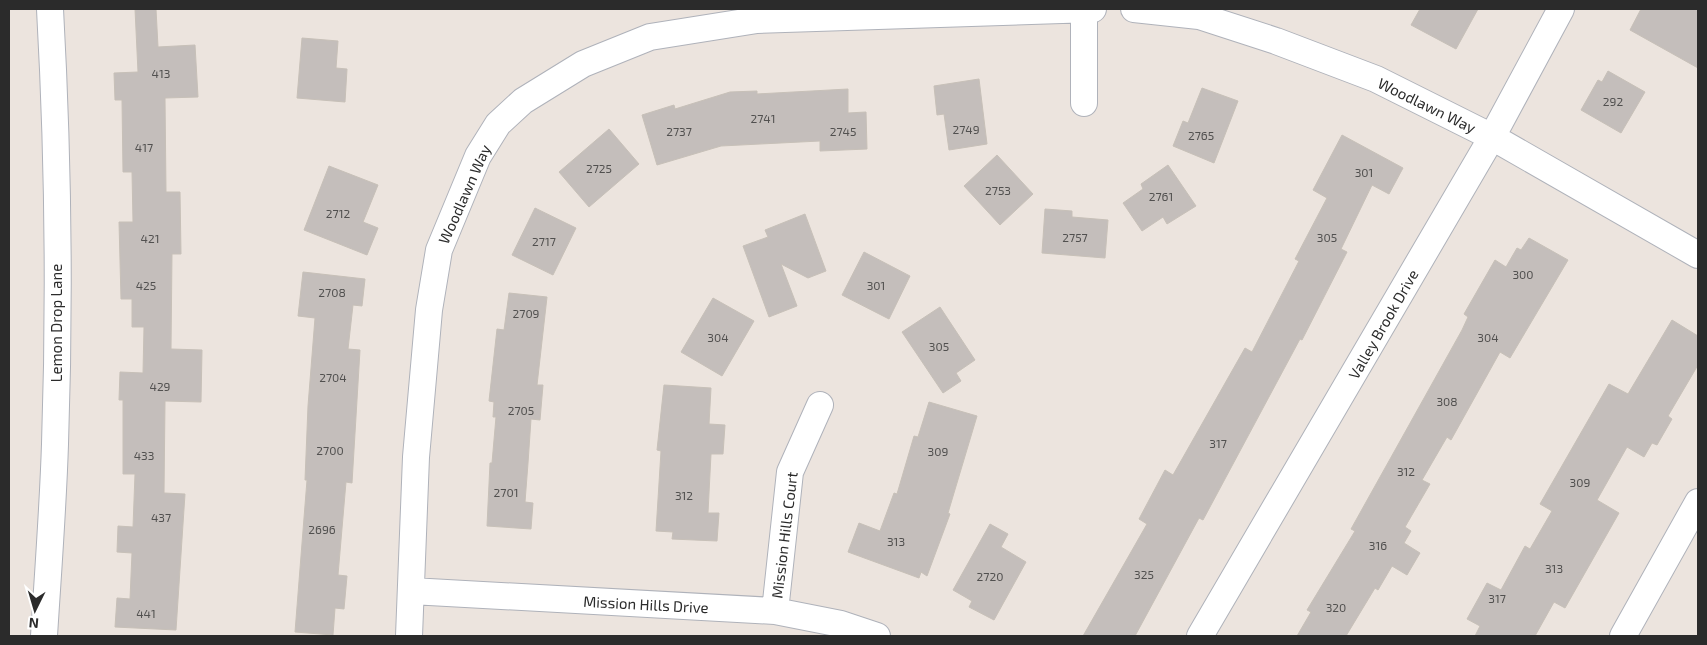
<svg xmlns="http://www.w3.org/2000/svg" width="1707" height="645" viewBox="0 0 1707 645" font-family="'Exo 2',sans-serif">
	<rect width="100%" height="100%" fill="#ece4de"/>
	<path fill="#c4bebb" stroke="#c7c0b8" d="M 135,9 L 156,9 L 158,47 L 195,45 L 198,97 L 165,98 L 166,192 L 180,192 L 181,254 L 172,254 L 171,349 L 202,350 L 201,402 L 165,401 L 164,493 L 185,494 L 176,630 L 115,627 L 117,598 L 130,599 L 132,553 L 117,552 L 118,526 L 133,527 L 135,474 L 123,474 L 123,400 L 119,400 L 120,372 L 143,373 L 144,327 L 132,327 L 132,299 L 121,299 L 119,222 L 133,222 L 132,172 L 123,172 L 122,100 L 115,100 L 114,73 L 138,72 Z
		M 1420,9 L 1478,9 L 1456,49 L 1411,25 Z
		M 1641,9 L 1698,9 L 1698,68 L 1630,30 Z
		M 302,38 L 338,41 L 336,68 L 347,69 L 345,102 L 297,98 Z
		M 1608,71 L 1645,92 L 1621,133 L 1581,110 L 1598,80 L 1602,82 Z
		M 979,79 L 987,144 L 949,150 L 944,114 L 937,115 L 934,86 Z
		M 1202,88 L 1238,101 L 1214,163 L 1173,146 L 1183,121 L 1188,123 Z
		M 848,89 L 848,113 L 866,112 L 867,149 L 820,151 L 820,141 L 721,146 L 657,165 L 642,115 L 674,105 L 675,109 L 730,92 L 757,91 L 757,94 Z
		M 609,129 L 639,164 L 589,207 L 559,172 Z
		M 1342,135 L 1403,168 L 1389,194 L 1372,185 L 1341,249 L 1347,252 L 1302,340 L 1300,339 L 1203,520 L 1199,518 L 1135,636 L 1083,636 L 1147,524 L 1139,519 L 1165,470 L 1173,475 L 1245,348 L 1252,352 L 1299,261 L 1295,259 L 1327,198 L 1313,190 Z
		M 997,155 L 1033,194 L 1000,225 L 964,186 Z
		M 1168,165 L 1196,206 L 1167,224 L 1163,217 L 1142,231 L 1123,203 L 1143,189 L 1141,184 Z
		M 329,166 L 378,185 L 363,222 L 378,228 L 367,255 L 304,230 Z
		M 535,208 L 576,228 L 553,275 L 512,255 Z
		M 1045,209 L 1072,211 L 1072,217 L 1108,220 L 1105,258 L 1042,253 Z
		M 805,214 L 826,271 L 808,278 L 781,264 L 797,306 L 769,317 L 743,246 L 768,237 L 765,230 Z
		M 1529,238 L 1568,260 L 1510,358 L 1500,352 L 1451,440 L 1447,437 L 1422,480 L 1430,484 L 1405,527 L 1411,531 L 1404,543 L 1420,553 L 1407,575 L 1392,566 L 1378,590 L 1375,588 L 1346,636 L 1297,636 L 1311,612 L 1307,610 L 1355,531 L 1351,529 L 1462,330 L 1468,317 L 1464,314 L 1495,260 L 1506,267 L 1517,248 L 1521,250 Z
		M 864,252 L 910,276 L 889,319 L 842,295 Z
		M 303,272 L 365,279 L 362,306 L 353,305 L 348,349 L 360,350 L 352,483 L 346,482 L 338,575 L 347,576 L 344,609 L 335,608 L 333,635 L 295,632 L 307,480 L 305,480 L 308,406 L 315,318 L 298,316 Z
		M 509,293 L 547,297 L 537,385 L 543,385 L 540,420 L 531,419 L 528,463 L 525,502 L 533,503 L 531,529 L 487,526 L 490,463 L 492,463 L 496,417 L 493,417 L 494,402 L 489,401 L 497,329 L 504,330 Z
		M 713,298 L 754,321 L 722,376 L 681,352 Z
		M 940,307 L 975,360 L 956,373 L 961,381 L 943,393 L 902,332 Z
		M 1672,320 L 1698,336 L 1698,365 L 1668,416 L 1672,419 L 1657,445 L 1652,443 L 1644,457 L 1627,447 L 1597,500 L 1619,513 L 1565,608 L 1554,602 L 1535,636 L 1475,636 L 1480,626 L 1467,619 L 1487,583 L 1501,590 L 1525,546 L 1530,549 L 1552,511 L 1540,504 L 1609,384 L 1628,394 Z
		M 664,385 L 711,388 L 709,424 L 725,425 L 723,454 L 711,454 L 708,513 L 719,513 L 717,541 L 672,539 L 673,532 L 656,531 L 661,451 L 657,450 Z
		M 929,402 L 977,416 L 948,513 L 950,514 L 927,576 L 921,572 L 919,578 L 848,552 L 859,523 L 880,531 L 894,493 L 897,494 L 914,436 L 918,437 Z
		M 990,524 L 1008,534 L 1001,547 L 1026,562 L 994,620 L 969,607 L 972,601 L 953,590 Z"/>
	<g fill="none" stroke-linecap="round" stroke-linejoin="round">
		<g stroke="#afb2ba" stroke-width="28">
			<path id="minor" d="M 1134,9 L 1199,16 L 1276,41 L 1376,79 L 1492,137 L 1698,255
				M 1084,103 L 1084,9
				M 411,591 L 775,611 L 841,624 L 877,636
				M 775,611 L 790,472 L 820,405
				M 44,636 C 48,572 53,508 55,444 C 60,299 58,153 50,9
				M 409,636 L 416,457 L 429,310 L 439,250 L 478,156 L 498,124 L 523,101 L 583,64 L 650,37 L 757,20 L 1093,9
				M 1200,636 L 1492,137 L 1561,9
				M 1623,636 L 1698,502"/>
		</g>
		<use href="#minor" stroke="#fff" stroke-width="26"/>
	</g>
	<g text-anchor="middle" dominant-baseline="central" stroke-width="4" stroke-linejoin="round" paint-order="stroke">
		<g font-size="12" fill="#51504f">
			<text x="161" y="73">413</text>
			<text x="1613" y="101">292</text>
			<text x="763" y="118">2741</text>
			<text x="966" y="129">2749</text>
			<text x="679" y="131">2737</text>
			<text x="843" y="131">2745</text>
			<text x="1201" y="135">2765</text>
			<text x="144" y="147">417</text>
			<text x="599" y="168">2725</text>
			<text x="1364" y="172">301</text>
			<text x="998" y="190">2753</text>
			<text x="1161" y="196">2761</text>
			<text x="338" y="213">2712</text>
			<text x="1075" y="237">2757</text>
			<text x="1327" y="237">305</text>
			<text x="150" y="238">421</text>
			<text x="544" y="241">2717</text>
			<text x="1523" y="274">300</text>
			<text x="146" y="285">425</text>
			<text x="876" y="285">301</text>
			<text x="332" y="292">2708</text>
			<text x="526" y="313">2709</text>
			<text x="718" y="337">304</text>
			<text x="1488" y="337">304</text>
			<text x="939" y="346">305</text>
			<text x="333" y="377">2704</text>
			<text x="160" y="386">429</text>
			<text x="1447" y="401">308</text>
			<text x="521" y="410">2705</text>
			<text x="1218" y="443">317</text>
			<text x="330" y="450">2700</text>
			<text x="938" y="451">309</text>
			<text x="144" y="455">433</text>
			<text x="1406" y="471">312</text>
			<text x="1580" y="482">309</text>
			<text x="506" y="492">2701</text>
			<text x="684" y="495">312</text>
			<text x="161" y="517">437</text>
			<text x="322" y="529">2696</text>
			<text x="896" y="541">313</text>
			<text x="1378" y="545">316</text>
			<text x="1554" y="568">313</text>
			<text x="1144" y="574">325</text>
			<text x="990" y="576">2720</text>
			<text x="1497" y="598">317</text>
			<text x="1336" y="607">320</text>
			<text x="146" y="613">441</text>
		</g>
		<g font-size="15" fill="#2b2b2b" stroke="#fff">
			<text transform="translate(1427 105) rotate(26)">Woodlawn Way</text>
			<text transform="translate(464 194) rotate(-66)">Woodlawn Way</text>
			<text transform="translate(56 323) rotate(-90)">Lemon Drop Lane</text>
			<text transform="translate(1383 324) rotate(-60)">Valley Brook Drive</text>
			<text transform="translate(784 535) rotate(-83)">Mission Hills Court</text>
			<text transform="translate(646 604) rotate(3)">Mission Hills Drive</text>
		</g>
	</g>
	<rect width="1707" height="645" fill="none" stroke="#2b2b2b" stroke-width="20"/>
	<g transform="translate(35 610) rotate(185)" stroke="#ffffff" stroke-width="4" paint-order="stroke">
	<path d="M0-4L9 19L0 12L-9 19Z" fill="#2b2b2b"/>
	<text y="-8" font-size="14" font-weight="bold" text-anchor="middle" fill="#2b2b2b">N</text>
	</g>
</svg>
